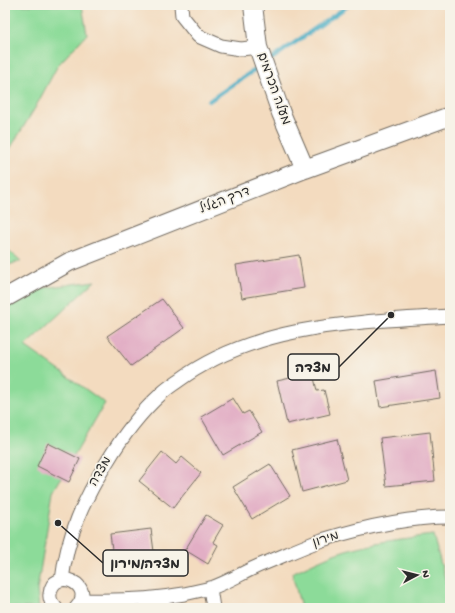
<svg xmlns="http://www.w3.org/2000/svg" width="455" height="613" viewBox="0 0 455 613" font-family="'Gochi Hand','Playpen Sans Hebrew',sans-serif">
	<rect width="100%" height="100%" fill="#f7f3e8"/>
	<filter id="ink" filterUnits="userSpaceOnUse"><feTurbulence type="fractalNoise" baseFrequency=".025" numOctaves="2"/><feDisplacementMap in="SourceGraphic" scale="8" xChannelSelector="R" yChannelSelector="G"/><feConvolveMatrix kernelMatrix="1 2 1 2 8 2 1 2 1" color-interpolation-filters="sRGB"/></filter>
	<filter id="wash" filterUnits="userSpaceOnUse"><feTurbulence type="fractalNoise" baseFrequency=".012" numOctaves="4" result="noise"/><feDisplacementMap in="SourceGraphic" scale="16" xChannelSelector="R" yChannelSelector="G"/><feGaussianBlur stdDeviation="0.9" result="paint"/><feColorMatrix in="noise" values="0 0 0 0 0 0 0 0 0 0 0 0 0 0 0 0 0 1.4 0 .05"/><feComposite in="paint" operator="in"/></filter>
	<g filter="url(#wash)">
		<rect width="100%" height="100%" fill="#f3dbbf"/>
		<path fill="#8cdb99" stroke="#5c8362" d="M 5,5 L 82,5 L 87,34 L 58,65 L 35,108 L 5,157 Z
			M 5,247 L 21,261 L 5,266 Z
			M 95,281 L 25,346 L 105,403 L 53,492 L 37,590 L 39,608 L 5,608 L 5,310 L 28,290 Z
			M 433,535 L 450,597 L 450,608 L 301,608 L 292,573 C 305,567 319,560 334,554 C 364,543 400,539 433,535 Z"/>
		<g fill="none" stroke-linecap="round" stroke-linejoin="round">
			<path stroke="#43aac3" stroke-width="4.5" d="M 267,62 L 349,5
				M 209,101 L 260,66"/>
		</g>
		<g id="blocks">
			<path fill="#e2aec5" d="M 299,255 L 304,288 L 242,298 L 236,265 Z
				M 162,299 L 184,328 L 131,366 L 107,336 Z
				M 436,371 L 440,398 L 380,407 L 376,381 Z
				M 313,373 L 317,391 L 324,390 L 330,414 L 287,424 L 277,381 Z
				M 233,398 L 243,414 L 249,411 L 262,432 L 223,455 L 201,417 Z
				M 430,432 L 435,481 L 386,486 L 380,438 Z
				M 337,439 L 347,480 L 302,492 L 292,450 Z
				M 48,443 L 80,459 L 69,482 L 37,466 Z
				M 162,452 L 176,464 L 182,457 L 201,473 L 173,508 L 139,481 Z
				M 270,464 L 290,496 L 252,519 L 233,487 Z
				M 206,515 L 223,525 L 213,542 L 218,545 L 208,564 L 185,550 Z
				M 151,529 L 156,567 L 115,572 L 110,534 Z"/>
		</g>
	</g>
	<g filter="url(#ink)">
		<use href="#blocks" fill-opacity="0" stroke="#71695f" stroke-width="1"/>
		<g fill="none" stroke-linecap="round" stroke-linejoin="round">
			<g stroke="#71695f" stroke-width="15">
				<path id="street" d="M 181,5 L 182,16 L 198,36 L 221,46 L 241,49 L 258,47
					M 62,580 C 67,536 84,499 107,462 C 122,437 139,414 161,394 C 166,389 172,385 178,381 C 255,324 358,322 450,316
					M 210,588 L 213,608
					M 81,600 C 116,601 150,600 184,594 C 193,592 202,590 211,588 C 229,582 245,571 263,564 C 283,556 302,547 322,540 C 361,528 409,517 450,517
					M 56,608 C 52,604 49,600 50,594 C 53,565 98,585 76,608"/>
			</g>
			<g stroke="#71695f" stroke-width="20">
				<path id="secondary" d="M 253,5 L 258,47 L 281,113 L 305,169
					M 5,298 L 69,262 L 305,169 L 450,116"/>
			</g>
			<use href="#street" stroke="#fff" stroke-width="13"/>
			<use href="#secondary" stroke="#fff" stroke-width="18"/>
		</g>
	</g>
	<g text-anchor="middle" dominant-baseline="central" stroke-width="3.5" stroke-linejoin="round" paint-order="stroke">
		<g font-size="13" fill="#2b2b2b" stroke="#f7f3e8">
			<text transform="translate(273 89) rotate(70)">מעלה הכרמים</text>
			<text transform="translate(225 201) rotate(-21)">דרך הגליל</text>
			<text transform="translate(101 472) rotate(-59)">מצדה</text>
			<text transform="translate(326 540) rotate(-18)">מירון</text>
		</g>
	</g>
	<path fill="none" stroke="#2b2b2b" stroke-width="1.5" d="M391 315L339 367M58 523L103 563"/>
	<g fill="#2b2b2b" stroke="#f7f3e8" stroke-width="1.5">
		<circle cx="391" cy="315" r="4"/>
		<circle cx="58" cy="523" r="4"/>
	</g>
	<g fill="#f7f3e8" stroke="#2b2b2b" stroke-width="1.5">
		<rect x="288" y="354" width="51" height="26" rx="4"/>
		<rect x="103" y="550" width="85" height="26" rx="4"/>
	</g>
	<g font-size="14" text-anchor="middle" font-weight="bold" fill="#2b2b2b">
		<text x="313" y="372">מצדה</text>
		<text x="145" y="568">מצדה/מירון</text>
	</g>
	<rect width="455" height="613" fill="none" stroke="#f7f3e8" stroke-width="20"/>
	<g transform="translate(417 575) rotate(83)" stroke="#f7f3e8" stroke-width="3" paint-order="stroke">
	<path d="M0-3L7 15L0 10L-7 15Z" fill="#2b2b2b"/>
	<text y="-6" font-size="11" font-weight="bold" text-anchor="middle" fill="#2b2b2b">N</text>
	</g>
</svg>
